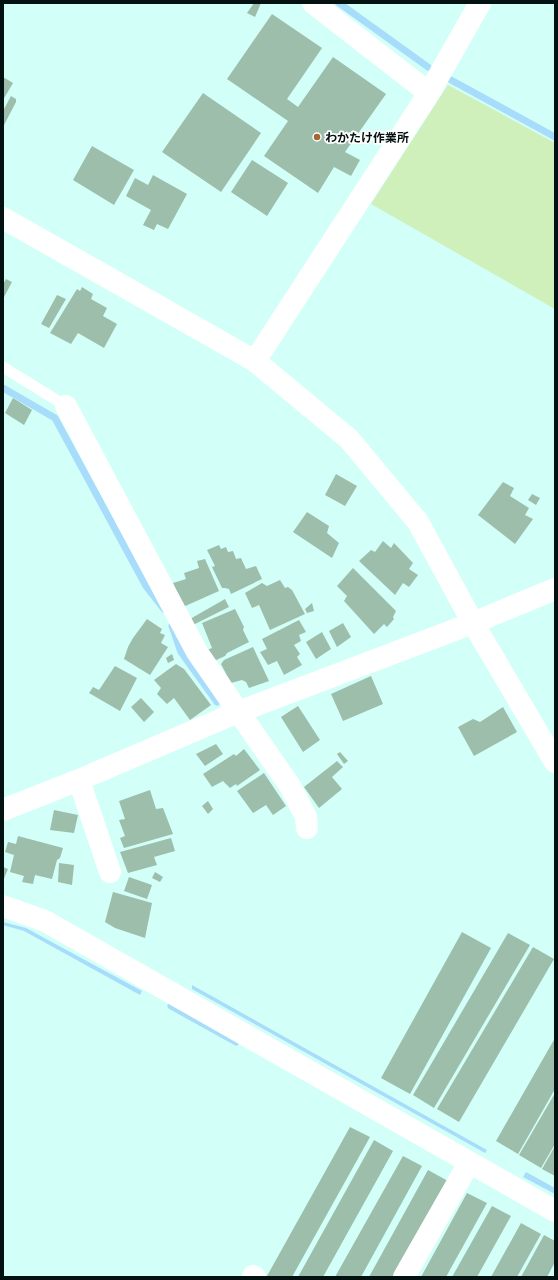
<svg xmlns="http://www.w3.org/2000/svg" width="558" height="1280" viewBox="0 0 558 1280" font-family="'Titillium Web','Noto Sans JP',sans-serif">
	<rect width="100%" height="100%" fill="#d2fff8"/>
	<path fill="#cfefbb" d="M 448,85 L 555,143 L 555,309 L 371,204 Z"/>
	<path fill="#a8dcfb" d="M 3,922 L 26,928 L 142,991 L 140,995 L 24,931 L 3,925 Z
		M 192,985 L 487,1150 L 485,1153 L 192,989 Z
		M 526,1172 L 555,1188 L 555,1194 L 523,1177 Z"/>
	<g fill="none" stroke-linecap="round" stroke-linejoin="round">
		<path stroke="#a8dcfb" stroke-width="7" d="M 339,3 L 428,67
			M 451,80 L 555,137
			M 3,388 L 55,418 L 146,586 L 164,609
			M 172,626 L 181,652 L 217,702
			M 171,1006 L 236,1042"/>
	</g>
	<path fill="#9cbeaa" d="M 254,3 L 261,3 L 255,17 L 247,13 Z
		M 272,14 L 322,48 L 287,99 L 298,107 L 333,57 L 386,94 L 345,152 L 360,160 L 351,176 L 334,167 L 318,193 L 264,156 L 288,121 L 227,79 Z
		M 3,77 L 13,83 L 3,100 Z
		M 203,93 L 261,133 L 221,192 L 162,152 Z
		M 11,96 L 16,99 L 16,102 L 3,127 L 3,111 Z
		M 92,146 L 134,170 L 114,205 L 73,180 Z
		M 252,160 L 288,183 L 267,216 L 231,192 Z
		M 153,175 L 187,194 L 168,229 L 157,224 L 154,230 L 143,225 L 151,210 L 126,196 L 135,178 L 148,185 Z
		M 6,279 L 12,282 L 3,299 L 3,284 Z
		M 82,287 L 93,294 L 91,299 L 107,308 L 103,316 L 117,324 L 104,348 L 78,333 L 71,344 L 50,333 L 77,289 L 80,291 Z
		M 57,295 L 66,299 L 49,328 L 41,324 Z
		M 13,398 L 32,410 L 24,425 L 5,413 Z
		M 336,474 L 357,486 L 345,506 L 325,495 Z
		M 503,482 L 514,488 L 510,496 L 529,508 L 525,515 L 533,519 L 515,544 L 478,515 Z
		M 532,494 L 540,498 L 536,505 L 528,500 Z
		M 307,512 L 329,526 L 327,533 L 339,543 L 332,558 L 293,532 Z
		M 383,541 L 391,548 L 394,543 L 413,563 L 409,569 L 418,575 L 409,587 L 403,583 L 395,595 L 359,561 L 371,550 L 375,552 Z
		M 219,545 L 221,549 L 226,547 L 228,552 L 233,551 L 236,559 L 241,558 L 246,569 L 256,566 L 262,579 L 231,594 L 229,589 L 225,588 L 222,588 L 212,567 L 215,566 L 207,550 Z
		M 205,559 L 219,591 L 183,607 L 173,583 L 186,579 L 184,573 L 199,568 L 197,561 Z
		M 353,568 L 396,611 L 393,617 L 394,619 L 387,627 L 384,624 L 374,634 L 344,601 L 347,596 L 337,586 Z
		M 280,580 L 285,588 L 288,587 L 292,590 L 305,614 L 270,630 L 259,605 L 252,608 L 245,593 L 262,583 L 267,586 Z
		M 225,599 L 229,607 L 193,625 L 190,619 Z
		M 312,603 L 314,611 L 307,613 L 305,609 Z
		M 235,609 L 244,627 L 243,630 L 249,642 L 227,653 L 225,656 L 214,661 L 207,650 L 212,648 L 202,623 Z
		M 147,619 L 162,629 L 160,633 L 165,635 L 161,643 L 168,647 L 150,675 L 124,659 L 128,647 L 133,638 Z
		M 299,620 L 306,632 L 299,635 L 301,641 L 294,645 L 300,654 L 297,657 L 302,665 L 284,675 L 277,661 L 268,665 L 260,652 L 267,649 L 262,639 Z
		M 343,623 L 351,637 L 337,647 L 329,631 Z
		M 322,632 L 331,649 L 316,659 L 306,642 Z
		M 253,647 L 269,681 L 249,688 L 246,682 L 242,680 L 231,683 L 221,664 L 224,660 Z
		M 172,654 L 174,660 L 168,663 L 166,658 Z
		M 176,664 L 184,669 L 211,705 L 190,720 L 174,698 L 167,704 L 157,694 L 161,688 L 154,680 Z
		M 115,666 L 137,678 L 120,711 L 89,693 L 93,687 L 99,690 Z
		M 371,676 L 383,704 L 343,721 L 331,694 Z
		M 141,698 L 154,712 L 144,722 L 131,707 Z
		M 298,706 L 320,740 L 303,752 L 281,717 Z
		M 503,707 L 517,732 L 474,756 L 458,727 L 473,719 L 480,722 Z
		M 216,744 L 223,754 L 205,766 L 196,754 Z
		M 244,749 L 260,770 L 237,786 L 236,784 L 230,788 L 223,781 L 212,787 L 203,774 L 234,754 L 236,756 Z
		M 340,752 L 348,761 L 344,764 L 337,754 Z
		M 337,761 L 343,767 L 332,777 L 342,789 L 319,808 L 304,787 Z
		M 264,773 L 286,806 L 273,815 L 266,805 L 253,813 L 237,791 Z
		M 150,790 L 156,809 L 163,808 L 173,834 L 124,848 L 120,838 L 125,836 L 119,820 L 125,819 L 119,801 Z
		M 208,801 L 213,809 L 208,814 L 202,806 Z
		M 54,810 L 78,815 L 74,833 L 50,830 Z
		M 18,836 L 63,848 L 60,858 L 57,860 L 52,879 L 35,875 L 33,884 L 22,882 L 24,876 L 10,872 L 14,855 L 5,852 L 8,842 L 16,844 Z
		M 171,838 L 175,851 L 154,857 L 157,865 L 128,873 L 120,852 Z
		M 59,863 L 74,865 L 72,885 L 58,882 Z
		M 3,867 L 8,869 L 3,881 Z
		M 155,872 L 163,877 L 160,882 L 152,878 Z
		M 129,877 L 152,885 L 147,899 L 124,891 Z
		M 113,892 L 152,903 L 145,938 L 115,928 L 105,922 Z
		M 462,932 L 491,948 L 410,1094 L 381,1078 Z
		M 508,933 L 530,945 L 434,1108 L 413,1095 Z
		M 533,947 L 554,959 L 459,1122 L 437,1109 Z
		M 555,1038 L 555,1089 L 518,1154 L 496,1141 Z
		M 555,1093 L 555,1144 L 541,1168 L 519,1155 Z
		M 350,1127 L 370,1137 L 292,1277 L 268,1277 L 267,1276 Z
		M 374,1140 L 393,1151 L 323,1277 L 298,1277 Z
		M 555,1146 L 555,1176 L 542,1169 Z
		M 403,1156 L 422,1166 L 361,1277 L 335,1277 Z
		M 428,1170 L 448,1181 L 395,1277 L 369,1277 Z
		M 467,1193 L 487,1203 L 446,1277 L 421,1277 Z
		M 492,1206 L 511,1216 L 477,1277 L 452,1277 Z
		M 521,1223 L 541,1234 L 517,1277 L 491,1277 Z
		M 544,1235 L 555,1241 L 555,1262 L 547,1277 L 521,1277 Z"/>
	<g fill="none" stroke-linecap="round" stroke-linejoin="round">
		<path stroke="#fff" stroke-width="11" d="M 3,367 L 66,406"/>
		<path stroke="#fff" stroke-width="22" d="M 313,3 L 429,93
			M 255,361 L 429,93 L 480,3
			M 66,406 L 197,652 L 290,786 L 306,817 L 307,828
			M 79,780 L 110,872
			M 3,810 L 79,780 L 238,712 L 473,623 L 555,589
			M 3,906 L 45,921 L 555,1211
			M 253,1276 L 255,1277
			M 404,1277 L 469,1163"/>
		<path stroke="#fff" stroke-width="22" d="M 3,218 L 255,361 L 349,439 L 418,522 L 473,623 L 555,762"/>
	</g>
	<circle fill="#a76631" stroke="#fff" stroke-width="1.5" cx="317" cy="137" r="4"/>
	<g text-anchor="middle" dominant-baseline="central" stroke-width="3.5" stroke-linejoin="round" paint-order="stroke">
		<g font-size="12" font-weight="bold" fill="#031210" stroke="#fff" text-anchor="start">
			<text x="325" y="137">わかたけ作業所</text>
		</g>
	</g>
	<rect width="558" height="1280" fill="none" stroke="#031210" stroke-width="8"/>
</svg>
